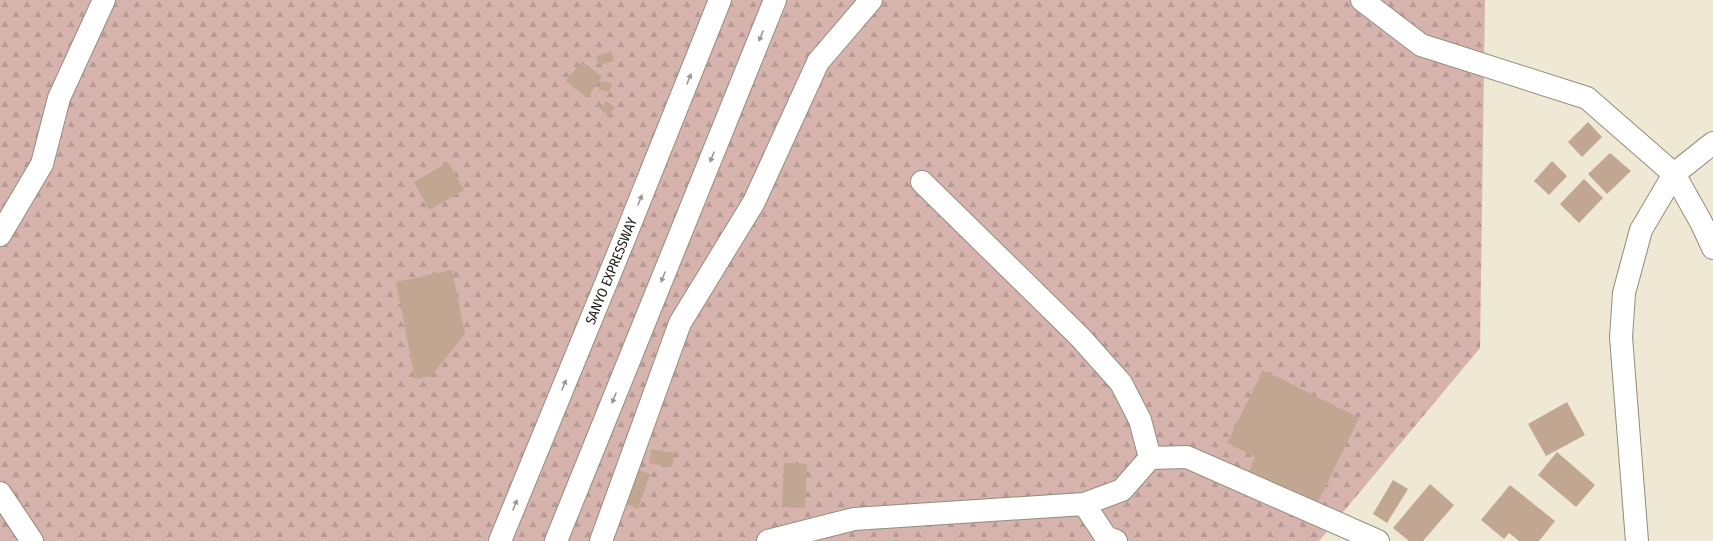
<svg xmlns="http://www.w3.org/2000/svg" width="1713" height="541" viewBox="0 0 1713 541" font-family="'Fira Sans Condensed',sans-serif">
	<defs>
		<pattern id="forest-firs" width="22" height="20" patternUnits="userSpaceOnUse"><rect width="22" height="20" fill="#d6b3ac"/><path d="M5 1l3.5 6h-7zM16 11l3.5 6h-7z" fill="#b79993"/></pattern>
	</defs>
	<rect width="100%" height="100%" fill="#efe8d5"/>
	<path fill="url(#forest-firs)" d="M 0,0 L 1485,0 L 1480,348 L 1319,541 L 0,541 Z"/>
	<path fill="#c1a792" d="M 611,52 L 614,61 L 599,65 L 596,56 Z
		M 582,61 L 602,77 L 587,98 L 566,81 Z
		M 601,81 L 612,84 L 609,92 L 599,90 Z
		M 606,101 L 615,107 L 609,116 L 600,109 Z
		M 1588,122 L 1602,137 L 1582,157 L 1568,142 Z
		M 1610,153 L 1631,171 L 1607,194 L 1588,174 Z
		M 1552,161 L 1567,176 L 1549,195 L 1534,181 Z
		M 448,162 L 464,190 L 429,210 L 414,182 Z
		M 1584,179 L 1603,198 L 1579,223 L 1560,204 Z
		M 452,270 L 465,334 L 431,376 L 415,379 L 396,282 Z
		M 1263,370 L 1359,418 L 1317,504 L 1249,471 L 1255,457 L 1227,443 Z
		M 1567,402 L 1585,435 L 1546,456 L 1528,424 Z
		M 651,449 L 675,453 L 672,467 L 649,463 Z
		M 1557,452 L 1595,485 L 1576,507 L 1538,475 Z
		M 784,463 L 807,464 L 805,508 L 782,507 Z
		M 634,469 L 650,474 L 638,509 L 623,503 Z
		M 1393,480 L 1408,489 L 1387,523 L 1373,514 Z
		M 1430,484 L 1454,505 L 1423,541 L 1409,541 L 1393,528 Z
		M 1510,485 L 1555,521 L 1539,541 L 1519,541 L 1509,533 L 1504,539 L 1481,520 Z"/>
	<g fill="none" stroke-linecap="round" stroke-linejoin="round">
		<g stroke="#938d7c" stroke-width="24">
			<path id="street" d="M 1362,0 L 1421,45 L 1587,98 L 1674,174
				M 922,182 L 1080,337 L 1121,383 L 1140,420 L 1150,458
				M 0,235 L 42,164 L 59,98 L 104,0
				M 0,493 L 32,541
				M 1084,504 L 1106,537 L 1116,541
				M 601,541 L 680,323 L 754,202 L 818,62 L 871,0
				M 768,541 L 854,519 L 1084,504 L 1122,490 L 1150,458 L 1187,457 L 1378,541"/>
		</g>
		<g stroke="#938d7c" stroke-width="24">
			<path id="secondary" d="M 1674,174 L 1701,222 L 1713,248
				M 1637,541 L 1621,337 L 1624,293 L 1641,230 L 1674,174 L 1713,143"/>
		</g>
		<g stroke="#938d7c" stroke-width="24">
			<g id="highway">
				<path id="s1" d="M 500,541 L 627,232 L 720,0"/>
				<path d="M 556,541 L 775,0"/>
			</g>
		</g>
		<use href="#street" stroke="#fff" stroke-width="22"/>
		<use href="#secondary" stroke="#fff" stroke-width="22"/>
		<use href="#highway" stroke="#fff" stroke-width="22"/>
	</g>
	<defs><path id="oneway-solid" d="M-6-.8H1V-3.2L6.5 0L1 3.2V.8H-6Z"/></defs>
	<g fill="#989895">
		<use href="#oneway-solid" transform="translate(761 36) rotate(112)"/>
		<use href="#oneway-solid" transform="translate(689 79) rotate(-68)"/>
		<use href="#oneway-solid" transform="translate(712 157) rotate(112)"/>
		<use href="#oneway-solid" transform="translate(640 200) rotate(-68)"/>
		<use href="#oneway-solid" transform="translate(663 277) rotate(112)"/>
		<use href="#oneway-solid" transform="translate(564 385) rotate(-68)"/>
		<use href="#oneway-solid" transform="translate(614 398) rotate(112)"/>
		<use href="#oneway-solid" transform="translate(515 505) rotate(-68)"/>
	</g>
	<g text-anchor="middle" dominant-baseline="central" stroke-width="3" stroke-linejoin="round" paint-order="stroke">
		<g font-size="14" fill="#1b1913" stroke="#fcf5e3">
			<text stroke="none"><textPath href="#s1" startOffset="292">SANYO EXPRESSWAY</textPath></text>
		</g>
	</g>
</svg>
